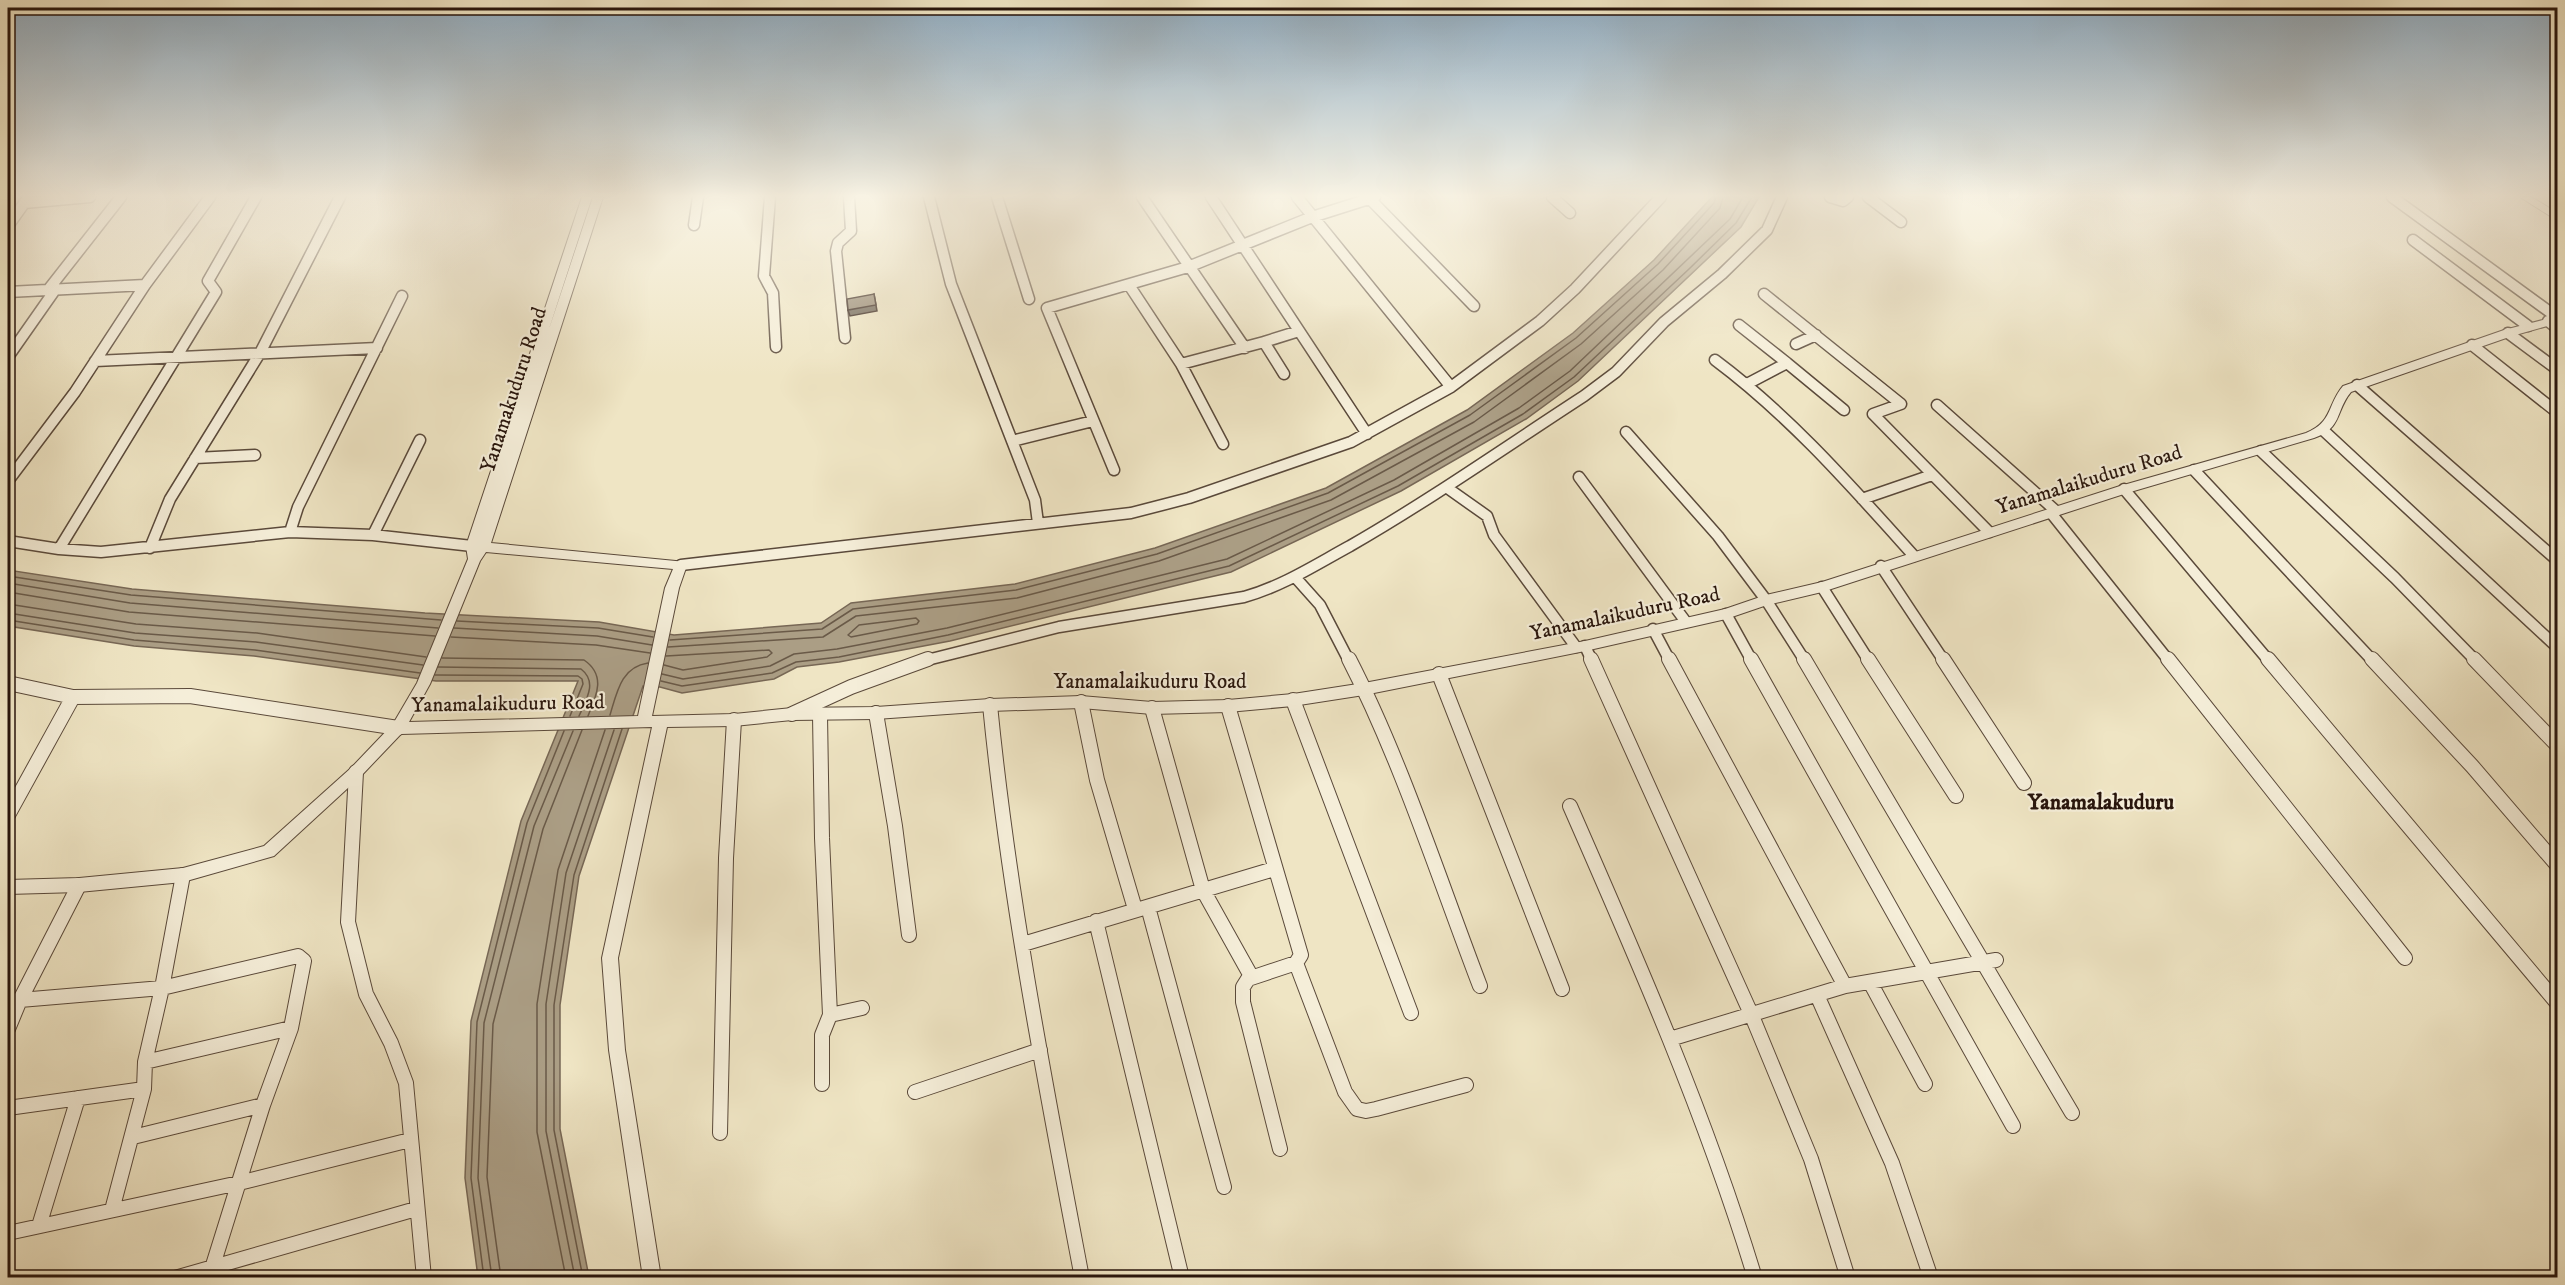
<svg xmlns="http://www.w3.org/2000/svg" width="2565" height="1285" viewBox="0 0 2565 1285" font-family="'IM FELL DW Pica',serif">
	<rect width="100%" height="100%" fill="#efe5c4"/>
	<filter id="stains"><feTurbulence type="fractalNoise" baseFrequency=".00333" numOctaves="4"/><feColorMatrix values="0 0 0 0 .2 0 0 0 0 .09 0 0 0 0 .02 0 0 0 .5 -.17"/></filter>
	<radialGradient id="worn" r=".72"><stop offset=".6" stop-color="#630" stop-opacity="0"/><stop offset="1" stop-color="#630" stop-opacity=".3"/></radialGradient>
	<path fill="#ab9e85" stroke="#776755" stroke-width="1.5" d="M 1712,197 L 1759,197 L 1741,227 L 1578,381 L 1526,419 L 1401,491 L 1231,572 L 950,641 L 839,662 L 797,667 L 774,679 L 682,693 L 660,687 L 643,686 L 579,876 L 560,1005 L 560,1129 L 589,1277 L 478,1277 L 465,1178 L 471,1021 L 521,821 L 578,681 L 436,681 L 254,656 L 134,646 L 8,626 L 8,570 L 132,589 L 425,613 L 599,622 L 674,635 L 821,623 L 851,603 L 1015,584 L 1155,548 L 1326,488 L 1467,410 L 1573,333 L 1654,260 Z"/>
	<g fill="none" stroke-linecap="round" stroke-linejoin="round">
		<path stroke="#6a5a48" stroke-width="1.5" d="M 8,576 L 131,595 L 441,620
			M 8,583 L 130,603 L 438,628
			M 8,592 L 129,612 L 435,636
			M 8,604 L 136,624 L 257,633 L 426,657
			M 8,613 L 135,633 L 256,642 L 423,665
			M 916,618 L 919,621 L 917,624 L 851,637 L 848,635 L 859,625 Z
			M 8,620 L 134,640 L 255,650 L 420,673
			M 457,621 L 598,628 L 653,637
			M 454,628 L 597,636 L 652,645
			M 451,637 L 596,645 L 650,653
			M 670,640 L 822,629 L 853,609 L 1016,590 L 1157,554 L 1328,493 L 1470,415 L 1576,338 L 1658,264 L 1714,203 L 1716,197
			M 668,647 L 823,637 L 856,616 L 1017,598 L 1159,561 L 1331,500 L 1474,422 L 1581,344 L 1663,270 L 1720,208 L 1723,197
			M 442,658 L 584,660 C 606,675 597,695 588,716
			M 664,665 L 683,670 L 767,657 L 772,653 L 769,650 L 666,656
			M 438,667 L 581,669 C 598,682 586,700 579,716
			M 662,674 L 683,679 L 770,666 L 794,654 L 837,649 L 947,628 L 1227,559 L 1394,480 L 1519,408 L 1570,371 L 1730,219 L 1743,197
			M 435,675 L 578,676 L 582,679 L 583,684 L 570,716
			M 661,681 L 682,686 L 772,673 L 796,662 L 839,657 L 948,635 L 1229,566 L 1398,486 L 1523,414 L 1574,377 L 1689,269 L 1736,223 L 1752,197
			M 610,715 C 617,692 621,667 648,663
			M 484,1278 L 471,1178 L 477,1022 L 527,823 L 564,731
			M 492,1278 L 478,1178 L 484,1023 L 534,826 L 573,731
			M 501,1278 L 487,1177 L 493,1024 L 543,829 L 582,730
			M 566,1278 L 537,1132 L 537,1004 L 558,870 L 605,730
			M 575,1278 L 546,1131 L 546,1004 L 566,873 L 614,730
			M 583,1278 L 554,1130 L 554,1005 L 574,875 L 622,729"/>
		<g stroke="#5a493a" stroke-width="13">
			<path id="minor-far1" d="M 770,197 L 764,276 L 773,293 L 776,347
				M 929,197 L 951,284 L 1035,500 L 1038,523
				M 997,197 L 1029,299
				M 1142,197 L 1245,348
				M 1211,197 L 1367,434
				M 1297,197 L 1451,387
				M 1552,197 L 1570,213
				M 1830,197 L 1843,201 L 1848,197
				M 1868,197 L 1901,222
				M 2392,197 L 2558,318
				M 1369,198 L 1474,306
				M 24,203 L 90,197
				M 694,225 L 698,197
				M 8,226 L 28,198
				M 2413,240 L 2528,326
				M 145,285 L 210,197
				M 1129,285 L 1181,364 L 1223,444
				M 48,290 L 121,197
				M 8,292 L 145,285 L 75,392 L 8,481
				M 1764,294 L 1901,404 L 1873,414 L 1989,532
				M 2548,321 L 2558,329
				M 1739,325 L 1787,363
				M 2508,333 L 2558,370
				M 845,338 L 836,251 L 838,243 L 851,231 L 849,197
				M 1264,342 L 1299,331
				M 1796,344 L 1816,335
				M 2472,345 L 2558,413
				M 8,357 L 55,290
				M 1715,360 C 1790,416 1851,486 1914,556
				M 95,361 L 377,348
				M 1181,364 L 1264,342 L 1284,374
				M 1747,384 L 1787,363 L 1844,410
				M 2357,385 L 2558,561
				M 1937,405 L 2056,511
				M 2323,430 L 2558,648
				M 1626,432 L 1718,536 L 1766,600 L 1805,661
				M 1012,441 L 1093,421
				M 2261,451 L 2395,578 L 2476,661
				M 195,458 L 255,455
				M 1114,470 L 1047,308 L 1188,267 L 1312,217 L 1375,197
				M 2194,470 L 2373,661
				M 1579,477 L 1686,622
				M 1446,487 L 1487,516 L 1494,535 L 1576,647
				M 2124,489 L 2269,661
				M 1862,499 L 1932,475
				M 2051,513 L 2169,661
				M 290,532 L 373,535 L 472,546
				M 373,535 L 420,440
				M 8,541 L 59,549 L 101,552 L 290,532 L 298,507 L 402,296
				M 150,548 L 170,499 L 260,353 L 340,197
				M 59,549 L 216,292 L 208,281 L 256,197
				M 681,565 L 1131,513 L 1189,498 L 1351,442 L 1451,387 L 1540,321 L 1575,289 L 1661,197
				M 1881,566 L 1944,661
				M 1295,577 L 1320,605 L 1349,661
				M 1822,587 L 1869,661
				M 1726,614 L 1752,661
				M 1653,629 L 1670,661
				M 1585,646 L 1592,661
				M 923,661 L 1059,627 L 1244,597 C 1283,586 1315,565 1350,546 C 1430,500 1507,446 1584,396 L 1616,372 L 1664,322 L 1722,274 L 1767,230 L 1782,197"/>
		</g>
		<g stroke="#5a493a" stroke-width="16">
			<path id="minor" d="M 1349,659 C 1401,760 1439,879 1480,986
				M 1591,659 L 1752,1016 L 1811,1159 L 1848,1278
				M 1669,659 L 1845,986
				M 1751,659 L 2013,1126
				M 1804,659 L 2072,1113
				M 1868,659 L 1956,796
				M 1943,659 L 2024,783
				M 2168,659 L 2405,958
				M 2268,659 L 2558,1004
				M 2372,659 L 2472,766 L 2558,866
				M 2474,659 L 2558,746
				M 1439,674 L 1562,989
				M 8,683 L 73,697 L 190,696 L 398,728
				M 1293,700 L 1411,1013
				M 1081,702 L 1097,780 L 1135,909
				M 990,705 C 1009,898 1046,1088 1082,1278
				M 1228,706 L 1301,955 L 1296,963 L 1248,979 L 1243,987 L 1243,1002 L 1280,1149
				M 1152,708 L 1203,890 L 1251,976
				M 876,713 L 895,826 L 909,935
				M 792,714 L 851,687 L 928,659
				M 820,715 L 822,838 L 830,1015 L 822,1035 L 822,1084
				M 356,772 L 348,922 L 366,994 L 391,1043 L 406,1083 L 424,1278
				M 1570,806 C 1638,961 1706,1116 1755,1278
				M 8,815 L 73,697
				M 183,875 L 162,988 L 298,956 L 304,961 L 291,1028 L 263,1105 L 209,1278
				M 1148,907 L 1224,1187
				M 1096,921 L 1182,1278
				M 1023,944 L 1274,869
				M 1296,963 L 1345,1092 L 1357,1109 L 1366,1111 L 1376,1109 L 1466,1085
				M 1870,982 L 1925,1084
				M 1817,995 L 1892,1163 L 1931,1278
				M 8,1001 L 20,1000 L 79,885
				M 830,1015 L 862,1008
				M 8,1029 L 20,1000 L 162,988 L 145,1062 L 144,1089 L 112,1210
				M 1670,1039 L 1845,986 L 1996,960
				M 145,1062 L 291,1028
				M 915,1092 L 1040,1050
				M 8,1108 L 144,1089
				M 720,1133 L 726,858 L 734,720
				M 133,1137 L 263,1105
				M 39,1226 L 78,1098
				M 8,1233 L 239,1183 L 410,1140
				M 175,1278 L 416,1209"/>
		</g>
		<g stroke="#5a493a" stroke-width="2">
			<path id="tertiary" d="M 582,197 L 592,197 L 549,329 L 593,197 L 603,197 L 491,543 L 686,562 L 687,565 L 679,588 L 652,716 L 734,714 L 792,708 L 876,707 L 990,699 L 1081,696 L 1152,702 L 1228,700 L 1293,694 L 1364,683 L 1585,641 L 1725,609 L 1766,595 L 1822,582 L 2120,486 L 2306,433 C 2333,422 2327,405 2343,386 L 2504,330 L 2558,316 L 2558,323 L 2512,336 L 2351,392 C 2335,411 2343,428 2314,438 L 2127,493 L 1822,592 L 1767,605 L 1726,619 L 1585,651 L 1364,695 L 1293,706 L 1228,712 L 1152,714 L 1081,708 L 990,711 L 876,719 L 792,720 L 734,726 L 667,727 L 618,958 L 625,1050 L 661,1278 L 643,1278 L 609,1050 L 602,958 L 652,727 L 401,734 L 361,776 L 274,856 L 183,882 L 79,892 L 8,894 L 8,880 L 79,878 L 183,868 L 264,846 L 351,768 L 393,724 L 417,683 L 468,559 L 466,546 ZM 486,552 L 673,569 L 665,588 L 638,716 L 409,722 L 430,684 L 480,561 Z
				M 2520,197 L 2531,197 L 2558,213 L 2558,221 Z"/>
		</g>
		<use href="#minor-far1" stroke="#f5eed9" stroke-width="10"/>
		<use href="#minor" stroke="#f5eed9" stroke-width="14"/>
		<use href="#tertiary" fill="#f5eed9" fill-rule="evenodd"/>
	</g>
	<path fill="#645a4c" stroke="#28150c" stroke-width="1.5" d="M 874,294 L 877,311 L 850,316 L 848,310 Z"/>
	<path fill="#8f816c" stroke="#28150c" stroke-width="1.5" d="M 874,294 L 876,305 L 848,310 L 847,299 Z"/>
	<linearGradient id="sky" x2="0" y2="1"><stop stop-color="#8fabc0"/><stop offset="0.52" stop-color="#f8f3e4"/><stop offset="1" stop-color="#f8f3e4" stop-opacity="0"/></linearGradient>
	<rect width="2565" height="377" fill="url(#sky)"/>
	<g text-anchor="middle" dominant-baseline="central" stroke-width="4.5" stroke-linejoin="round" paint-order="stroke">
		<g font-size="21" fill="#28150c" stroke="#f5eed9">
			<text transform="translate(514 390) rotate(-72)">Yanamakuduru Road</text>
			<text transform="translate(2089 480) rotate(-17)">Yanamalaikuduru Road</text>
			<text transform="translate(1625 614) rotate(-12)">Yanamalaikuduru Road</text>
			<text x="1150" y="682">Yanamalaikuduru Road</text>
			<text transform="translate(508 704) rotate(-1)">Yanamalaikuduru Road</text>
		</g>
		<g font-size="22" font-weight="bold" fill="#28150c" stroke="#f5eed9">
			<text x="2101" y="802">Yanamalakuduru</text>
		</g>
	</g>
	<rect width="2565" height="1285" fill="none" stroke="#efe5c4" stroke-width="30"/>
	<rect x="9" y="9" width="2547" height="1267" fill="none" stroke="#28150c" stroke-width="3"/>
	<rect x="15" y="15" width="2535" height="1255" fill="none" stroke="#28150c" stroke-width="1.5"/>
	<rect width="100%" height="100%" filter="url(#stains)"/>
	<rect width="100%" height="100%" fill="url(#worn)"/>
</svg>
